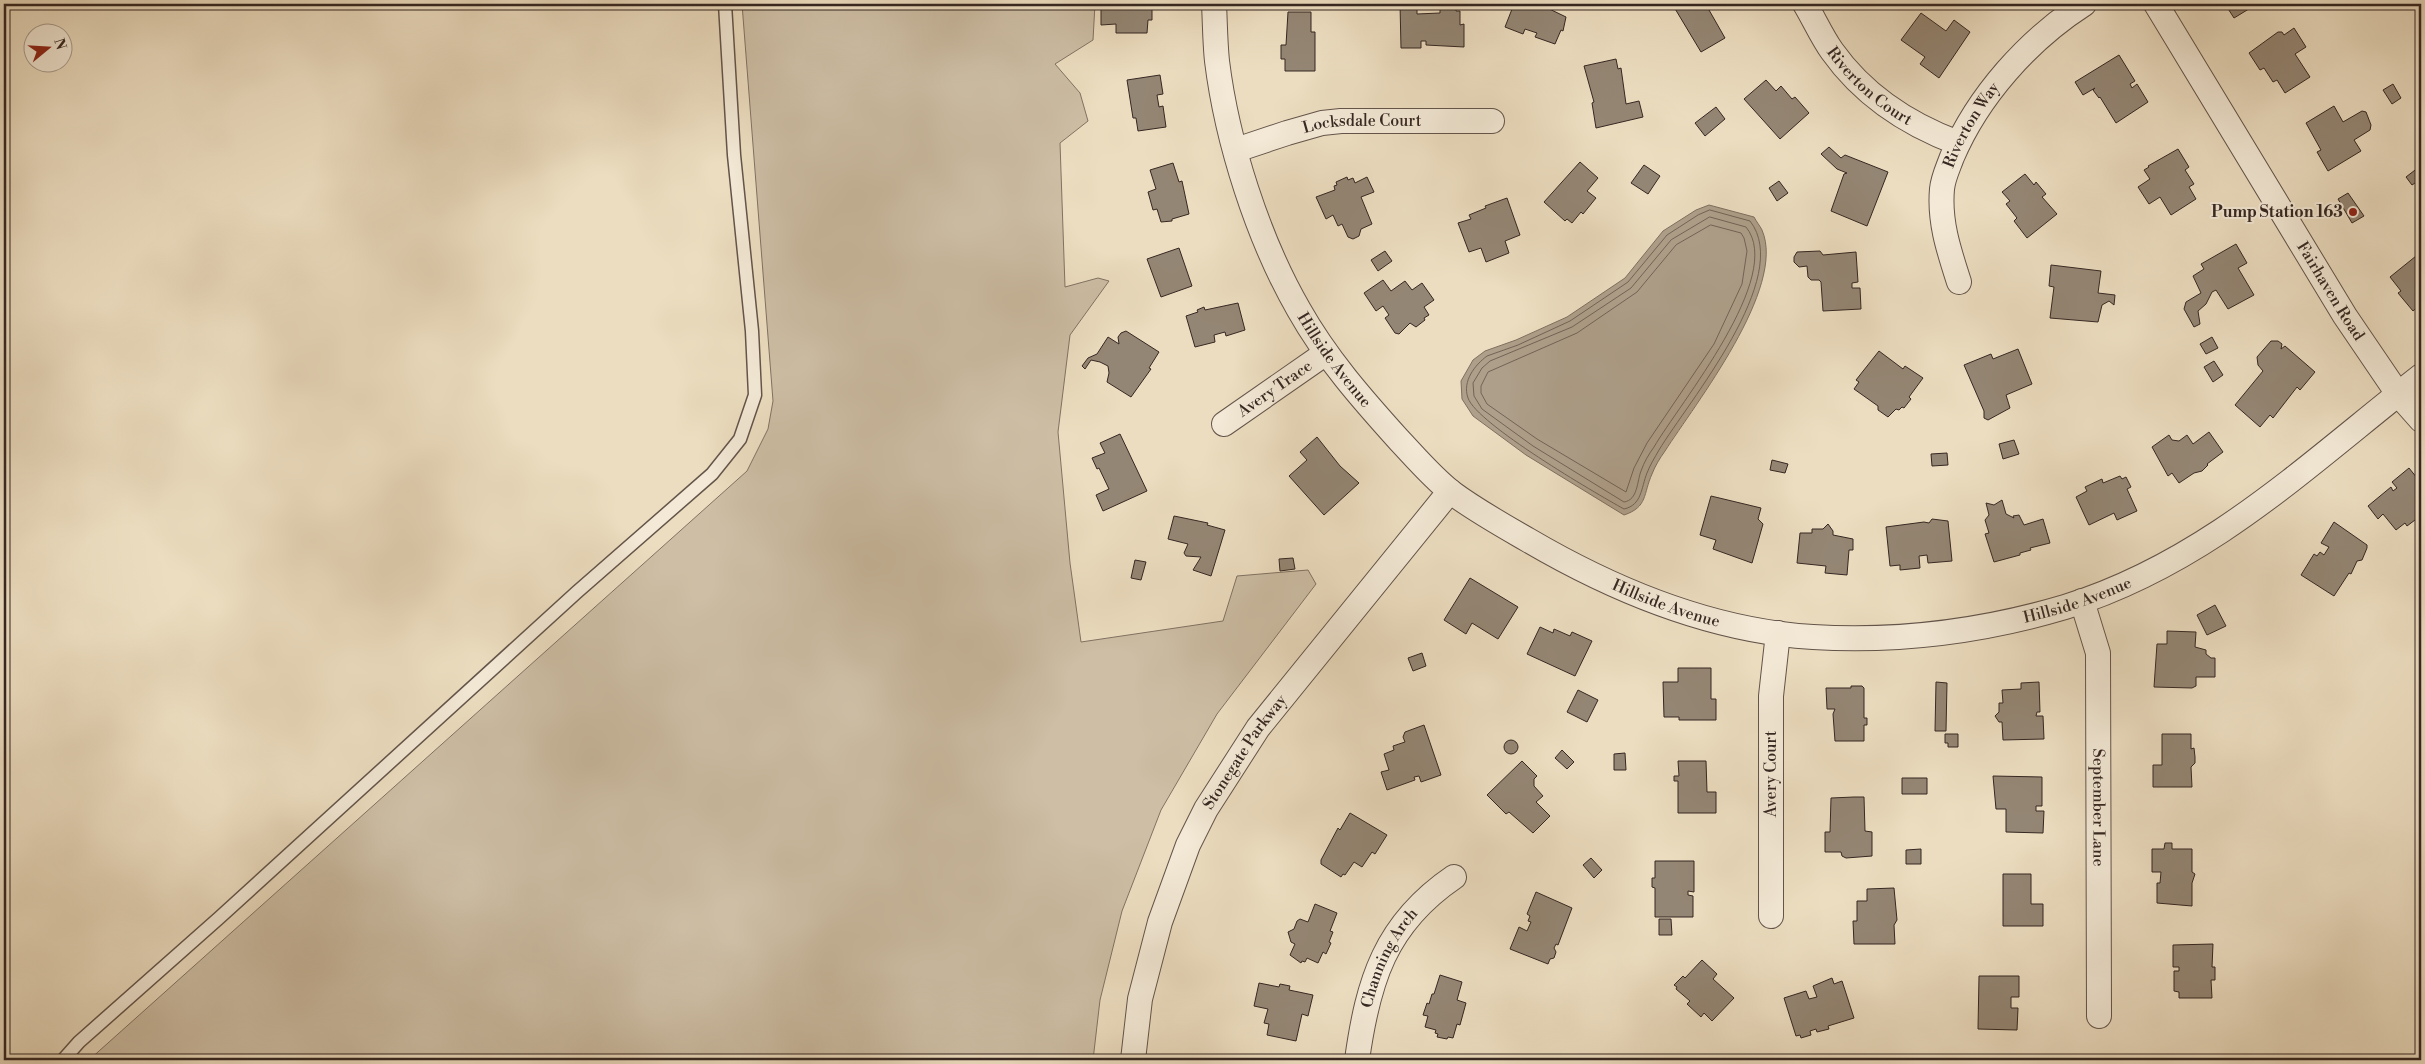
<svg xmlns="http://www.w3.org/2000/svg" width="2425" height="1064" viewBox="0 0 2425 1064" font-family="'Libre Bodoni',serif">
	<rect width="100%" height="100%" fill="#ecddc0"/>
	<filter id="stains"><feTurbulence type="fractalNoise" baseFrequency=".004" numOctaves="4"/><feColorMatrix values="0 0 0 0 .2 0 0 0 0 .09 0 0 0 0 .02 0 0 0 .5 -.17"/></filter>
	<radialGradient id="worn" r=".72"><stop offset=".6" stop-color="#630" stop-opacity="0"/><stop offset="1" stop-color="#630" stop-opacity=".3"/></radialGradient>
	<path fill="#cdbea5" stroke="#817264" d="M 742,4 L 1095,4 L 1093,40 L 1055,64 L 1080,93 L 1088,121 L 1060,143 L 1065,287 L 1098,278 L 1109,281 L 1070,335 L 1058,432 L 1070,563 L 1081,642 L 1223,621 L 1237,576 L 1308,570 L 1316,584 L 1217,714 L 1161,810 L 1122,911 L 1100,1000 L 1093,1060 L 89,1060 L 747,471 L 768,429 L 773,401 Z"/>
	<path fill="#ae9f8a" stroke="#7e6f60" d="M 1709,205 L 1754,217 C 1756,221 1760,226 1762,230 C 1787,288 1695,404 1665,451 C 1660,458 1655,466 1652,474 C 1643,494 1648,507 1624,515 L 1526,455 L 1473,416 L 1462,399 L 1461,381 L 1473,360 L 1485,351 L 1516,340 L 1567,317 L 1625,278 L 1663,231 L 1696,210 Z"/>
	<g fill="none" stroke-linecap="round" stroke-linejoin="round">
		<path stroke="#726356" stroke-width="1" d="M 1710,210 L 1750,221 C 1794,277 1688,402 1659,450 C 1655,457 1650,465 1647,473 C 1641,488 1642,505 1624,509 C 1595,493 1477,424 1468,398 C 1462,381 1475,365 1487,356 L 1518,345 L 1570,321 L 1628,282 L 1667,235 L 1698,215 Z
			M 1710,217 L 1746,227 C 1786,276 1679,404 1654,447 C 1649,454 1644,462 1641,471 C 1637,481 1638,500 1624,502 L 1533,446 L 1482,409 L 1474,396 L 1473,383 L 1482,368 L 1490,361 L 1572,327 L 1631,288 L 1671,240 Z
			M 1711,225 L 1741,233 L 1744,238 L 1747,251 L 1742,284 L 1714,344 L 1647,443 L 1634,468 L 1626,492 L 1537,439 L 1487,404 L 1481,393 L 1481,386 L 1488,372 L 1577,333 L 1637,292 L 1676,245 Z"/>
	</g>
	<path fill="#948674" stroke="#352722" d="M 1101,4 L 1152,4 L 1152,20 L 1148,20 L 1147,33 L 1116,33 L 1116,24 L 1101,25 Z
		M 1400,4 L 1417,4 L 1417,14 L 1440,13 L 1440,4 L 1456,4 L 1456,11 L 1460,11 L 1460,25 L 1464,24 L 1464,47 L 1426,45 L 1426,41 L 1421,41 L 1421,48 L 1401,48 Z
		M 1514,4 L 1539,4 L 1566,17 L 1563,31 L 1561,30 L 1555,44 L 1535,37 L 1537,33 L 1525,29 L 1523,34 L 1505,27 Z
		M 1680,4 L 1719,4 L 1709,10 L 1725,38 L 1701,52 L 1674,7 Z
		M 2225,4 L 2257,4 L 2234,18 Z
		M 1288,12 L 1311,12 L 1311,32 L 1315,32 L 1315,71 L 1285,71 L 1285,59 L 1281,59 L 1281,45 L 1286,45 Z
		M 1921,13 L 1946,31 L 1954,20 L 1970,32 L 1939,78 L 1920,64 L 1925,57 L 1901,40 Z
		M 2294,28 L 2306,47 L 2295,54 L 2310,77 L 2285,93 L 2277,80 L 2273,82 L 2264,68 L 2260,70 L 2249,53 L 2278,32 L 2282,32 L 2284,35 Z
		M 2119,55 L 2135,81 L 2130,84 L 2132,88 L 2137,84 L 2148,102 L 2116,123 L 2100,97 L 2099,98 L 2093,90 L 2095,88 L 2083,95 L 2075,82 Z
		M 1616,59 L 1618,69 L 1621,68 L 1626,104 L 1639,101 L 1643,117 L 1596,128 L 1592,103 L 1594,102 L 1584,66 Z
		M 1160,75 L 1163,94 L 1157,95 L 1159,107 L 1163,106 L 1166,127 L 1138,131 L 1136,118 L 1133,118 L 1127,80 Z
		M 1766,80 L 1776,91 L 1781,86 L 1792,99 L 1795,97 L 1809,113 L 1780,139 L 1744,99 Z
		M 2393,84 L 2401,98 L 2392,104 L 2383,90 Z
		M 2334,106 L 2343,122 L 2362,111 L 2366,112 L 2371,125 L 2370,130 L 2354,140 L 2361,151 L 2328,171 L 2317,152 L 2321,150 L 2306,123 Z
		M 1716,107 L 1725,119 L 1705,136 L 1695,123 Z
		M 1829,147 L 1841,158 L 1845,155 L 1888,172 L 1867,226 L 1831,211 L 1844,174 L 1847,173 L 1837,169 L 1821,154 Z
		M 2178,149 L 2189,167 L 2185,170 L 2194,184 L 2189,187 L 2196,199 L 2171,215 L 2160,197 L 2149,204 L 2138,187 L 2150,179 L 2144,170 L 2149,167 L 2148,166 Z
		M 1580,162 L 1598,178 L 1587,191 L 1596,198 L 1583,214 L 1581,212 L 1572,223 L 1567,219 L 1565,221 L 1544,202 Z
		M 1173,163 L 1179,182 L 1182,181 L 1189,214 L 1172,219 L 1172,221 L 1161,222 L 1157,209 L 1153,210 L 1148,192 L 1156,189 L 1150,170 Z
		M 1644,165 L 1660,176 L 1648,194 L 1631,183 Z
		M 2419,167 L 2421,179 L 2412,185 L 2406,177 Z
		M 2025,174 L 2034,185 L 2036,182 L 2046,194 L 2042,197 L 2057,214 L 2027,238 L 2014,221 L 2017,218 L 2006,204 L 2010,201 L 2002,192 Z
		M 1347,177 L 1348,180 L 1353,178 L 1355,183 L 1367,177 L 1374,192 L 1361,197 L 1372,224 L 1361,229 L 1359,236 L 1353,239 L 1348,237 L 1342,224 L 1338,226 L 1333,215 L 1326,219 L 1316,197 L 1335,190 L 1334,186 L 1337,185 L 1336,182 Z
		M 1779,181 L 1788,193 L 1777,201 L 1769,188 Z
		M 2348,193 L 2364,216 L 2352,223 L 2338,199 Z
		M 1507,198 L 1520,235 L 1505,241 L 1509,253 L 1486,262 L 1481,248 L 1469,252 L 1458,223 L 1471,219 L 1469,215 L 1486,208 L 1485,206 Z
		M 2236,244 L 2247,263 L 2238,268 L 2254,295 L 2228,309 L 2216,290 L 2212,292 L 2206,304 L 2198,311 L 2200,324 L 2194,327 L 2184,309 L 2186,302 L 2201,293 L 2193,276 L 2204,269 L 2201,264 Z
		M 1179,248 L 1192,286 L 1161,297 L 1147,259 Z
		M 1385,251 L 1392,261 L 1378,271 L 1371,260 Z
		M 1820,251 L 1823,255 L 1856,252 L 1858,282 L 1852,283 L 1852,288 L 1860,288 L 1861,309 L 1823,311 L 1821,282 L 1819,280 L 1811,280 L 1808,277 L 1807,266 L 1799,267 L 1794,262 L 1794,257 L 1797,252 Z
		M 2421,252 L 2421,304 L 2413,311 L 2398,293 L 2401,291 L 2390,277 Z
		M 2051,265 L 2101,271 L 2098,293 L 2115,295 L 2114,305 L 2109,301 L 2102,305 L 2098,322 L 2050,318 L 2054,287 L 2049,286 Z
		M 1383,280 L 1391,291 L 1405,281 L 1412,290 L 1422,283 L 1434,300 L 1424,307 L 1429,315 L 1424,318 L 1425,320 L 1416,327 L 1410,323 L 1399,334 L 1395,333 L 1385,318 L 1389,315 L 1383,306 L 1376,311 L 1364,293 Z
		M 1238,303 L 1245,330 L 1226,336 L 1225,332 L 1214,335 L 1215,342 L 1195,347 L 1186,316 L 1198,312 L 1197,310 L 1204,307 L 1205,310 Z
		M 1126,331 L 1159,352 L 1149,368 L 1151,369 L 1131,397 L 1107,382 L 1109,373 L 1108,366 L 1100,362 L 1091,360 L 1085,369 L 1082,366 L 1088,358 L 1097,354 L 1108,337 L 1119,344 L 1118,337 L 1121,333 Z
		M 2212,337 L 2218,348 L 2206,354 L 2200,344 Z
		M 2271,341 L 2278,341 L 2282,344 L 2281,349 L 2285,346 L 2315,372 L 2300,390 L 2297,387 L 2273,418 L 2270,415 L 2260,427 L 2235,405 L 2263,371 L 2258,365 L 2257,357 Z
		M 2018,349 L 2032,384 L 2006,395 L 2010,408 L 1988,420 L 1984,418 L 1984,411 L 1964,365 L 1991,354 L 1993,359 Z
		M 1879,351 L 1903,369 L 1905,366 L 1923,378 L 1909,397 L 1911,399 L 1904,408 L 1902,407 L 1899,410 L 1896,409 L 1888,417 L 1878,410 L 1878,406 L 1854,389 L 1859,382 L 1856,380 Z
		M 2214,361 L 2223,375 L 2213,382 L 2204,367 Z
		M 2209,432 L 2223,452 L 2207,464 L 2208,465 L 2202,471 L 2194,473 L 2179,483 L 2172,473 L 2168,476 L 2152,447 L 2169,435 L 2172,440 L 2179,441 L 2187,435 L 2193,444 Z
		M 1120,434 L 1147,491 L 1103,511 L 1096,495 L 1109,489 L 1099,468 L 1097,469 L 1092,458 L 1105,453 L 1100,443 Z
		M 1317,437 L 1340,466 L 1359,483 L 1324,515 L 1289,476 L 1307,460 L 1300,452 Z
		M 2014,440 L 2019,454 L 2003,459 L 1999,444 Z
		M 1947,453 L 1948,465 L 1932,466 L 1931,454 Z
		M 1772,460 L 1788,464 L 1785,473 L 1770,470 Z
		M 2409,468 L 2421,483 L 2421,520 L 2415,520 L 2407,526 L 2405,523 L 2396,530 L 2383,514 L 2378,519 L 2368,506 L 2391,487 L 2393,491 L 2397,488 L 2392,482 Z
		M 2120,476 L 2122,479 L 2126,477 L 2131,487 L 2127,489 L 2137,511 L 2117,520 L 2114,513 L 2089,525 L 2076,497 L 2087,491 L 2085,487 L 2102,479 L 2103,483 Z
		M 1711,496 L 1761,508 L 1758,519 L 1763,524 L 1752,563 L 1713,549 L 1716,540 L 1700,535 Z
		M 2002,500 L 2006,514 L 2014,518 L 2013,516 L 2019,515 L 2024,525 L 2043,519 L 2050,543 L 2030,548 L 2031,550 L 2020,553 L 2020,555 L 1994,562 L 1985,534 L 1989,533 L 1985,520 L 1989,515 L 1986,503 L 1994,505 Z
		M 1174,516 L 1208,523 L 1207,525 L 1225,530 L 1211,576 L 1193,570 L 1201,557 L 1186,556 L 1184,553 L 1188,544 L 1168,539 Z
		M 1932,519 L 1948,521 L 1952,561 L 1928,563 L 1927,555 L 1919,556 L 1920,568 L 1900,570 L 1900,565 L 1890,566 L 1886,527 L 1924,522 L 1929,523 Z
		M 2334,522 L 2367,545 L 2367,548 L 2362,560 L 2357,561 L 2351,574 L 2349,573 L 2334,596 L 2301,575 L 2314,554 L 2317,556 L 2320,552 L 2324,555 L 2329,547 L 2321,543 Z
		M 1828,524 L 1833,531 L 1833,535 L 1853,539 L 1853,550 L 1849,550 L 1847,575 L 1825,573 L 1826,566 L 1797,563 L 1800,533 L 1812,533 L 1812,529 L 1823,529 Z
		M 1293,558 L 1295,569 L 1280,571 L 1279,559 Z
		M 1135,560 L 1146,562 L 1141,580 L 1131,578 Z
		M 1470,578 L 1518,607 L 1498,639 L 1472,623 L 1466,634 L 1444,620 Z
		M 2215,605 L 2226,626 L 2207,635 L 2197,615 Z
		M 1540,627 L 1553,633 L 1554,629 L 1570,636 L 1572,632 L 1592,641 L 1575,676 L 1527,654 Z
		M 2167,631 L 2196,632 L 2195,647 L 2206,650 L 2206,654 L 2211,658 L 2215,658 L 2215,677 L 2196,677 L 2196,686 L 2192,688 L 2154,687 L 2157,644 L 2167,644 Z
		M 1422,653 L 1426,666 L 1413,671 L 1408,658 Z
		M 1678,668 L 1711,668 L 1711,699 L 1716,699 L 1716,720 L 1679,720 L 1679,717 L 1664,717 L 1663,682 L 1678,682 Z
		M 1936,682 L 1947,683 L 1946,731 L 1935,731 Z
		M 2039,682 L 2040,712 L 2037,712 L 2036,716 L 2043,716 L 2044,739 L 2003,740 L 2002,722 L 1999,722 L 1995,716 L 1999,712 L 1999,703 L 2003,703 L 2002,690 L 2021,689 L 2021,683 Z
		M 1851,686 L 1862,686 L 1864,688 L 1864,718 L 1867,718 L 1867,725 L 1864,725 L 1864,741 L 1835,741 L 1833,714 L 1835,709 L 1827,709 L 1826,688 L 1851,688 Z
		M 1578,690 L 1598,700 L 1587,722 L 1567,712 Z
		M 1424,725 L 1441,775 L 1421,782 L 1419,776 L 1414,777 L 1415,780 L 1387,790 L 1381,772 L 1389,770 L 1384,754 L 1394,750 L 1393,746 L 1405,742 L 1403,737 L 1405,732 Z
		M 1945,734 L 1958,734 L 1958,747 L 1948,747 L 1948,743 L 1945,743 Z
		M 2162,734 L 2191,734 L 2191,749 L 2194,748 L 2195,757 L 2195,763 L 2191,767 L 2192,787 L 2153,787 L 2153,765 L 2162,765 Z
		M1504 747a7 7 0 1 1 14 0a7 7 0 1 1-14 0Z
		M 1562,750 L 1574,762 L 1567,769 L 1555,758 Z
		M 1625,753 L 1626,770 L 1614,770 L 1614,754 Z
		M 1522,761 L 1537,776 L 1534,779 L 1534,786 L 1543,796 L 1536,802 L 1550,816 L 1533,833 L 1509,812 L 1506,814 L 1487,795 Z
		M 1678,761 L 1706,761 L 1707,792 L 1716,792 L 1716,813 L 1678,813 L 1678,781 L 1674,781 L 1674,776 L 1679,776 Z
		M 1993,776 L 2042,777 L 2042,806 L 2036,806 L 2036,811 L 2044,811 L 2043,833 L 2006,832 L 2006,809 L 1996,809 Z
		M 1902,778 L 1927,778 L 1927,794 L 1902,794 Z
		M 1854,797 L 1864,797 L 1865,831 L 1872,832 L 1872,856 L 1846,858 L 1842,856 L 1841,852 L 1825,852 L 1825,832 L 1830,832 L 1831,798 Z
		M 1350,813 L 1387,835 L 1375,854 L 1372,852 L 1362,867 L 1354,862 L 1345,875 L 1343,874 L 1341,877 L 1321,864 L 1321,860 L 1338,828 L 1340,830 Z
		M 2165,843 L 2172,843 L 2172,849 L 2192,849 L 2192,872 L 2195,874 L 2192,883 L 2192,906 L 2157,903 L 2157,883 L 2160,883 L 2161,872 L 2152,872 L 2152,849 L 2164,849 Z
		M 1921,849 L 1921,864 L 1906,864 L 1906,850 Z
		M 1591,858 L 1602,870 L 1594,878 L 1583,865 Z
		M 1655,861 L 1694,861 L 1694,892 L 1688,891 L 1688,895 L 1693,896 L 1693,917 L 1655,917 L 1655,888 L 1652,887 L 1652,878 L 1655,878 Z
		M 2003,874 L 2031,874 L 2031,904 L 2043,904 L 2043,926 L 2003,926 Z
		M 1894,888 L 1897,920 L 1894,925 L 1895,944 L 1854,944 L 1853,921 L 1857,921 L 1857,901 L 1867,901 L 1867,889 Z
		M 1536,892 L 1572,908 L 1558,945 L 1556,944 L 1554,948 L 1556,952 L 1554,958 L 1550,959 L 1548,964 L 1510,949 L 1519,927 L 1527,931 L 1531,922 L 1528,921 L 1530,916 L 1527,914 Z
		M 1315,904 L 1337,913 L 1330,931 L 1333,932 L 1329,942 L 1331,943 L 1326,954 L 1323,952 L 1318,963 L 1307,958 L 1305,962 L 1302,961 L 1301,963 L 1290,955 L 1295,944 L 1291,942 L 1288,932 L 1294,929 L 1297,921 L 1300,919 L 1308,922 Z
		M 1659,919 L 1671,919 L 1672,935 L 1659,935 Z
		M 2213,944 L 2212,967 L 2215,967 L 2215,980 L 2211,980 L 2212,998 L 2179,998 L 2179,992 L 2174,991 L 2174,971 L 2179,971 L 2179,967 L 2173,967 L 2173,945 Z
		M 1702,960 L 1717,974 L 1713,979 L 1734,998 L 1712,1021 L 1704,1013 L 1701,1017 L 1687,1004 L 1690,1001 L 1676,989 L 1677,987 L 1674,985 L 1683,976 L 1685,978 Z
		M 1440,975 L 1462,982 L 1457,1000 L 1466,1003 L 1460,1025 L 1457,1024 L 1453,1038 L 1448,1037 L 1447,1039 L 1437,1037 L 1438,1034 L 1435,1033 L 1436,1030 L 1425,1027 L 1428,1016 L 1423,1015 L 1427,1003 L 1429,1004 L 1432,994 L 1434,994 Z
		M 1979,976 L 2019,976 L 2019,997 L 2011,997 L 2011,1008 L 2018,1008 L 2017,1030 L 1978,1029 Z
		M 1832,978 L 1834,984 L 1842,981 L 1854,1018 L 1828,1026 L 1829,1029 L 1817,1032 L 1816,1029 L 1810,1031 L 1811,1035 L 1801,1038 L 1800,1035 L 1796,1036 L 1784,998 L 1806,991 L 1809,999 L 1817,997 L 1813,986 Z
		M 1259,983 L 1279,987 L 1280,984 L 1290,986 L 1289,990 L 1313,995 L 1308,1016 L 1302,1014 L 1296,1041 L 1267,1035 L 1269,1024 L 1264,1023 L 1268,1009 L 1254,1006 Z"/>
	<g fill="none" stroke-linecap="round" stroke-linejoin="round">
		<g stroke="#63544a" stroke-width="15">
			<path id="service" d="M 63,1060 L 79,1042 L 219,918 L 577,592 L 712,474 L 740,439 L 755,395 L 752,331 L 734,155 L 725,4"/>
		</g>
		<g stroke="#63544a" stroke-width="26">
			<g id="minor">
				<path id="s1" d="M 1214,4 C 1215,23 1215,42 1217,61 C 1227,142 1258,239 1299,310 C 1326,358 1362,399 1399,440 C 1416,458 1432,477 1451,492 C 1475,510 1502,525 1528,540 C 1615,591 1712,631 1813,637 C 1898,642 1984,631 2065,607 C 2207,563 2307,465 2421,376"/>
				<path id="s2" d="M 1805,4 C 1814,19 1822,37 1832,51 C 1864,96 1907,124 1958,143"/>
				<path id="s3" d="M 2156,4 L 2345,316 L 2398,394 L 2421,420"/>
				<path id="s4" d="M 1236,150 L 1287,133 L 1322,123 L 1341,121 L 1492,121"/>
				<path id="s5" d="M 1959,282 C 1949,251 1939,222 1942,189 C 1943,178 1948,168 1952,157 C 1978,96 2028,40 2084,4"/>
				<path id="s6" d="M 1224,424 L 1326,353"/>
				<path id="s7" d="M 2082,601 L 2098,653 L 2099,1016"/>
				<path d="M 1771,916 L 1771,696 L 1778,633"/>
				<path id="s8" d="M 1133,1060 L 1140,999 L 1160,922 L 1188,845 L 1206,809 L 1258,728 L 1450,491"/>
				<path id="s9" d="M 1357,1060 C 1368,981 1385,924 1454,877"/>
			</g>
		</g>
		<use href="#service" stroke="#f3e9d6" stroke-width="12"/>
		<use href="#minor" stroke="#f3e9d6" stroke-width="24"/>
	</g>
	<circle fill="#8f2418" stroke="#f3e9d6" stroke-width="2" cx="2353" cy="212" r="5"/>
	<g text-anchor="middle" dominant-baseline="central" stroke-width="4" stroke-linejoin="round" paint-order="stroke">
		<g font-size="16" fill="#352722" stroke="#f3e9d6">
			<text stroke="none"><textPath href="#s2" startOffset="106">Riverton Court</textPath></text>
			<text stroke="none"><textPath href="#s4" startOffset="130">Locksdale Court</textPath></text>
			<text stroke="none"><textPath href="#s5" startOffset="166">Riverton Way</textPath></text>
			<text stroke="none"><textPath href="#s3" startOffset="336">Fairhaven Road</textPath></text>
			<text stroke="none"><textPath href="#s1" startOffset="382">Hillside Avenue</textPath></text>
			<text stroke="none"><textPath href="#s6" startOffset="62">Avery Trace</textPath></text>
			<text stroke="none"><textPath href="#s1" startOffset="1222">Hillside Avenue</textPath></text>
			<text stroke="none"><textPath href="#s1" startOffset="802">Hillside Avenue</textPath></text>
			<text stroke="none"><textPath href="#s8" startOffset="332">Stonegate Parkway</textPath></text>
			<text transform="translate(1771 774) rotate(-90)">Avery Court</text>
			<text stroke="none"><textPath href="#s7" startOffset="209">September Lane</textPath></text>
			<text stroke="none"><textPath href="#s9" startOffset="108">Channing Arch</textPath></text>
		</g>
		<g font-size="16" font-weight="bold" fill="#352722" stroke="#f3e9d6" text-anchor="end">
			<text x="2343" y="212">Pump Station 163</text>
		</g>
	</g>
	<rect width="2425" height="1064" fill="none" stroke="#ecddc0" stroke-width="20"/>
	<rect x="5" y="5" width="2415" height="1054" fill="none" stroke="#352722" stroke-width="2.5"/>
	<rect x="10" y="10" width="2405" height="1044" fill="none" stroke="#352722"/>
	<g transform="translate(48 48) rotate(72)"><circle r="24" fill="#f3e9d6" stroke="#a79b8e"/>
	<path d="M0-4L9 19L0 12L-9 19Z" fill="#8f2418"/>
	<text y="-8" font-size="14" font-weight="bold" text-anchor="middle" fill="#352722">N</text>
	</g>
	<rect width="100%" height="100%" filter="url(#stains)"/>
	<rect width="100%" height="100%" fill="url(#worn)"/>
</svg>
